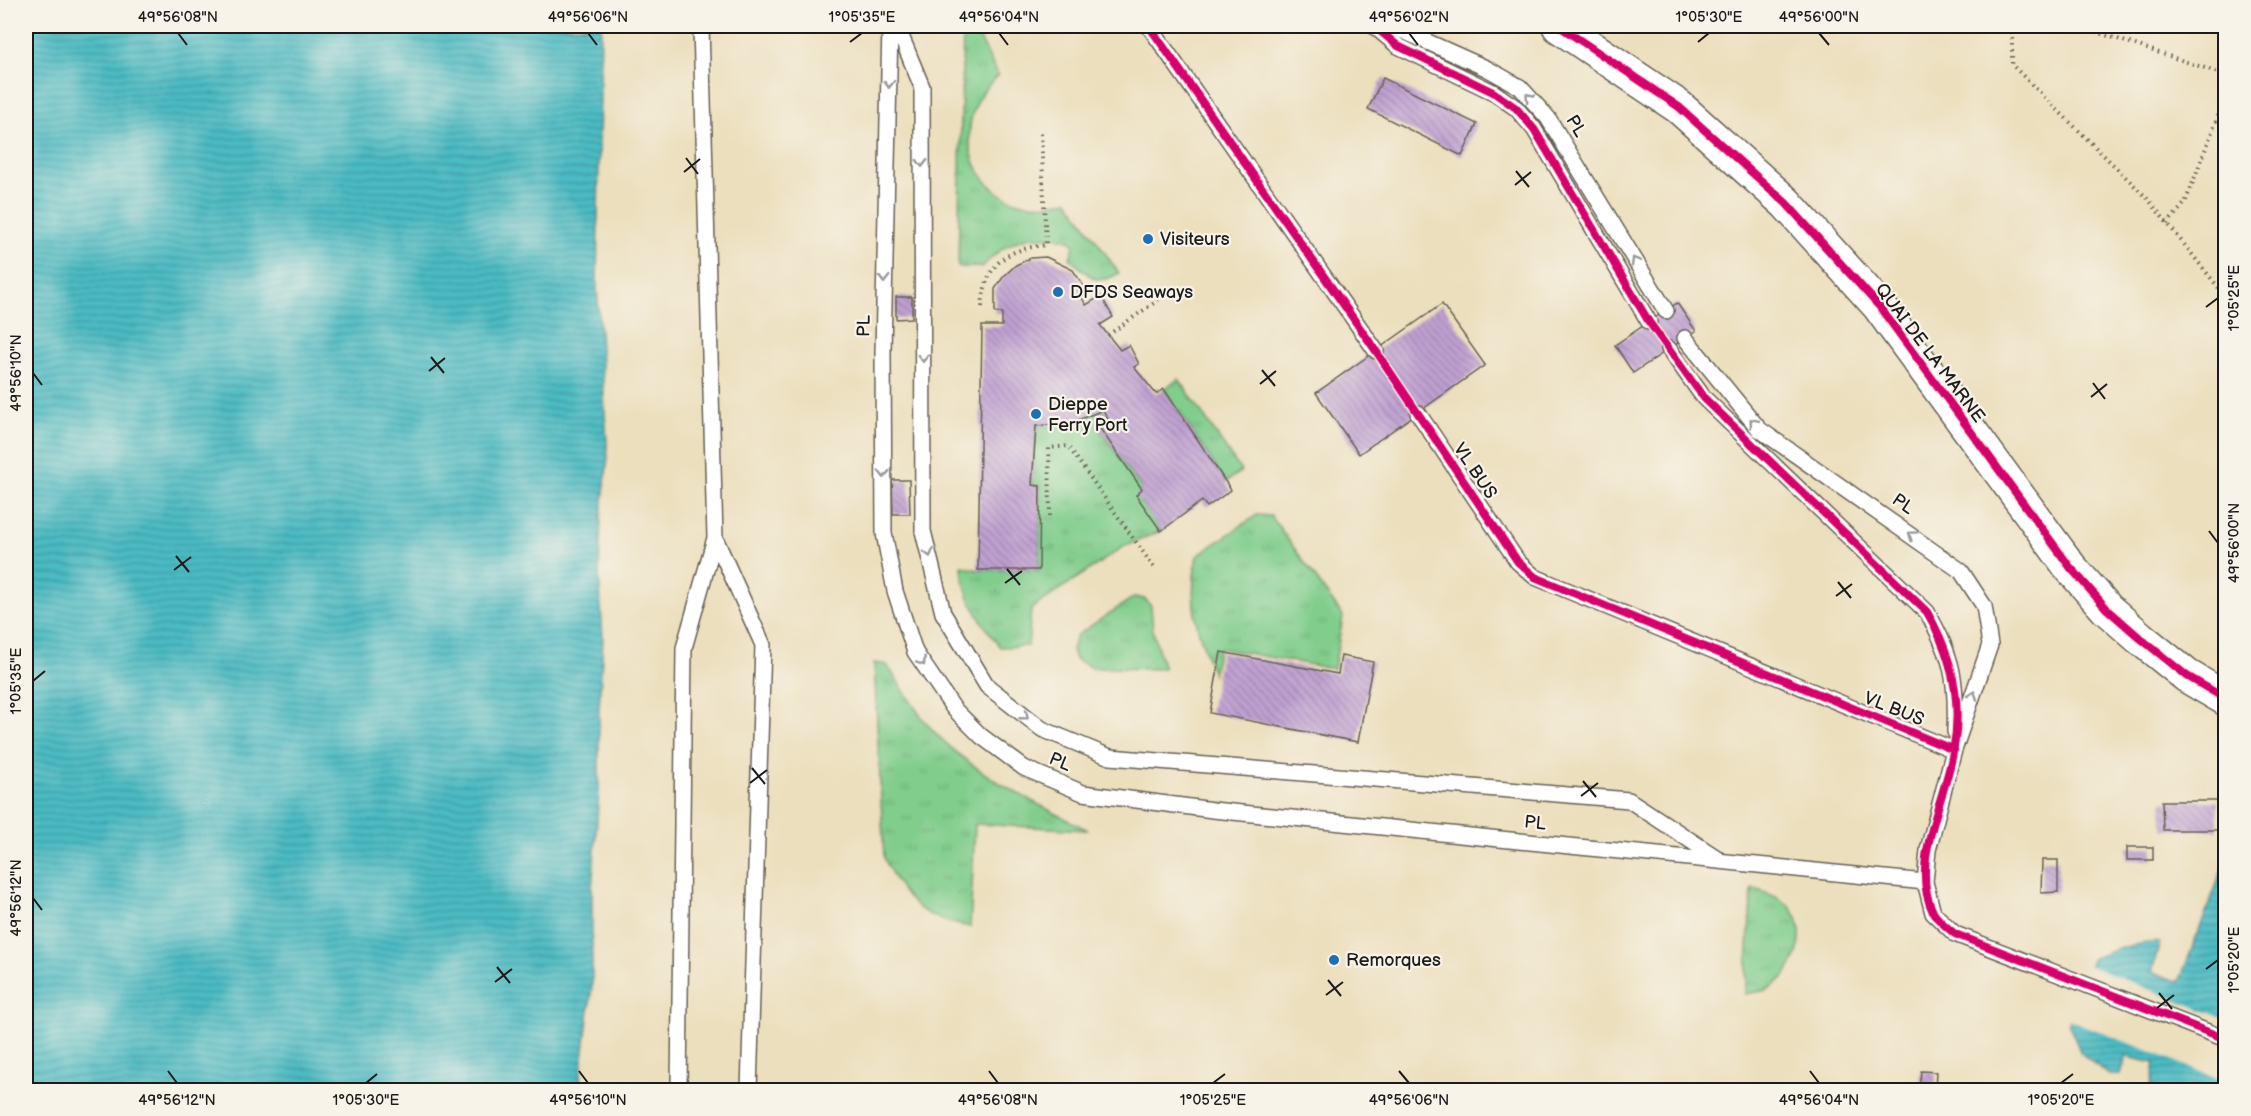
<svg xmlns="http://www.w3.org/2000/svg" width="2251" height="1116" viewBox="0 0 2251 1116" font-family="'Balsamiq Sans',sans-serif">
	<defs>
		<pattern id="grass-tufts" width="24" height="20" patternUnits="userSpaceOnUse" patternTransform="scale(1.5)"><rect width="24" height="20" fill="#80cd8c"/><path d="M3 7l-1-3M5 7V3M7 7l1-3M15 17l-1-3M17 17v-4M19 17l1-3" fill="none" stroke="#6eaf78"/></pattern>
		<pattern id="water-rules" width="6" height="5" patternUnits="userSpaceOnUse" patternTransform="scale(1.5)"><rect width="6" height="5" fill="#4cbbc3"/><path d="M0 2.5h6" fill="none" stroke="#3e979e"/></pattern>
		<pattern id="building-back-hatch" width="6" height="6" patternUnits="userSpaceOnUse" patternTransform="scale(1.5)"><rect width="6" height="6" fill="#c0a0d1"/><path d="M-1 5l2 2M0 0l6 6M5-1l2 2" fill="none" stroke="#9b82a9"/></pattern>
	</defs>
	<rect width="100%" height="100%" fill="#f7f3e8"/>
	<filter id="ink" filterUnits="userSpaceOnUse"><feTurbulence type="fractalNoise" baseFrequency=".0167" numOctaves="2"/><feDisplacementMap in="SourceGraphic" scale="12" xChannelSelector="R" yChannelSelector="G"/><feConvolveMatrix kernelMatrix="1 2 1 2 8 2 1 2 1" color-interpolation-filters="sRGB"/></filter>
	<filter id="wash" filterUnits="userSpaceOnUse"><feTurbulence type="fractalNoise" baseFrequency=".008" numOctaves="4" result="noise"/><feDisplacementMap in="SourceGraphic" scale="24" xChannelSelector="R" yChannelSelector="G"/><feGaussianBlur stdDeviation="1.35" result="paint"/><feColorMatrix in="noise" values="0 0 0 0 0 0 0 0 0 0 0 0 0 0 0 0 0 1.4 0 .05"/><feComposite in="paint" operator="in"/></filter>
	<g filter="url(#wash)">
		<rect width="100%" height="100%" fill="#ecdfbd"/>
		<path fill="url(#grass-tufts)" stroke="#4e7454" stroke-width="1.5" d="M 963,26 L 974,26 L 998,76 C 954,111 961,184 1018,202 C 1035,207 1051,204 1068,200 L 1119,273 C 1095,288 1088,274 1070,258 L 1074,246 L 1070,240 C 1031,232 1009,238 982,267 L 958,267 Z
			M 1179,379 L 1241,471 L 1226,482 L 1164,389 Z
			M 1103,410 L 1109,421 L 1099,428 L 1142,489 L 1137,495 L 1161,531 L 1125,546 L 1031,609 L 1028,646 L 1000,647 C 981,622 963,597 962,566 L 978,570 L 1039,570 L 1040,486 L 1032,485 L 1036,426 L 1071,423 Z
			M 1257,515 L 1271,516 L 1343,616 L 1334,669 L 1219,648 L 1213,674 C 1196,627 1188,606 1197,556 Z
			M 1134,597 L 1145,599 L 1151,606 L 1153,631 L 1164,669 L 1092,668 L 1075,659 L 1072,650 L 1076,636 Z
			M 874,663 L 887,665 C 899,683 910,702 923,719 C 965,771 1030,800 1088,830 L 975,824 L 970,927 C 922,919 904,902 884,858 Z
			M 1752,888 C 1764,892 1780,897 1790,907 C 1812,932 1795,975 1768,989 C 1762,992 1752,992 1745,994 Z"/>
		<path fill="url(#water-rules)" stroke="#346c70" stroke-width="1.5" d="M 26,26 L 601,26 L 597,287 L 608,458 L 601,518 L 599,573 L 603,639 L 599,711 L 599,791 L 592,891 L 592,987 L 579,1090 L 26,1090 Z
			M 2225,863 L 2225,1090 L 2150,1090 L 2155,1063 L 2126,1057 L 2121,1075 L 2109,1075 L 2081,1053 L 2068,1023 L 2092,959 C 2115,948 2135,943 2160,942 L 2152,972 L 2179,982 Z"/>
		<path fill="#ecdfbd" d="M 2087,965 L 2225,1019 L 2225,1081 L 2066,1018 Z"/>
		<g id="blocks">
			<path fill="url(#building-back-hatch)" d="M 1383,78 L 1477,124 L 1462,156 L 1368,109 Z
				M 1046,257 L 1073,270 L 1087,291 L 1080,294 L 1086,305 L 1101,296 L 1113,317 L 1100,325 L 1120,350 L 1129,345 L 1139,364 L 1134,367 L 1156,394 L 1164,389 L 1231,490 L 1207,507 L 1202,501 L 1161,531 L 1136,495 L 1142,489 L 1099,427 L 1109,421 L 1103,410 L 1071,423 L 1036,426 L 1032,485 L 1040,486 L 1039,570 L 978,570 L 982,326 L 1002,326 L 1002,313 L 995,313 L 995,289 L 1004,276 L 1016,265 L 1031,258 Z
				M 896,297 L 912,297 L 912,318 L 896,319 Z
				M 1677,303 L 1696,331 L 1633,373 L 1615,345 Z
				M 1442,304 L 1485,365 L 1359,454 L 1316,393 Z
				M 892,480 L 909,480 L 910,514 L 893,514 Z
				M 1221,652 L 1338,674 L 1341,656 L 1373,662 L 1358,742 L 1210,713 Z
				M 2162,801 L 2218,801 L 2218,830 L 2163,830 Z
				M 2127,847 L 2153,847 L 2153,860 L 2127,860 Z
				M 2042,860 L 2058,860 L 2058,892 L 2041,893 Z
				M 1921,1071 L 1936,1072 L 1935,1090 L 1919,1090 Z"/>
		</g>
	</g>
	<g filter="url(#ink)">
		<use href="#blocks" fill-opacity="0" stroke="#656054" stroke-width="1.5"/>
		<g fill="none" stroke-linecap="round" stroke-linejoin="round">
			<g stroke="#656054" stroke-width="18">
				<path id="service" d="M 890,26 L 883,352 L 884,533 L 895,591 L 915,652 L 954,709 L 981,736 L 1024,768 L 1083,793 L 1213,810 L 1925,882
					M 897,26 L 922,87 L 923,531 L 943,613 L 987,686 L 1042,729 L 1110,757 L 1629,800 L 1717,858
					M 1149,26 L 1376,351
					M 1374,26 L 1398,46 L 1493,92 L 1516,108 L 1534,129 L 1649,322
					M 1392,26 L 1488,69 L 1520,87 L 1548,118 L 1666,311
					M 1685,338 L 1759,429 L 1961,571 L 1984,606 L 1990,645 L 1954,750 L 1928,850 L 1925,882 L 1933,913 L 1955,934 L 2226,1039
					M 1669,349 L 1704,398 L 1927,612 C 1953,657 1957,680 1955,732
					M 1418,413 L 1518,562 L 1535,577 L 1954,750
					M 715,538 L 763,645 L 749,1090
					M 679,1090 L 684,648 L 715,538 L 701,26"/>
			</g>
			<g stroke="#656054" stroke-width="36">
				<path id="tertiary" d="M 1559,26 L 1679,107 L 1786,203 L 1879,306 L 2070,567 L 2107,609 L 2140,638 L 2187,676 L 2226,699"/>
			</g>
			<path stroke="#656054" stroke-width="4" stroke-dasharray="1.5 4.5" stroke-linecap="butt" d="M 2012,26 L 2012,65 L 2148,199 L 2226,297
				M 2078,26 L 2226,75
				M 2167,224 L 2185,203 L 2226,95
				M 982,307 C 985,264 1005,249 1046,245 L 1041,132
				M 1108,335 L 1177,287
				M 1050,516 L 1049,448 L 1068,446 L 1155,569"/>
			<use href="#service" stroke="#fff" stroke-width="15"/>
			<use href="#tertiary" stroke="#fff" stroke-width="33"/>
			<g stroke="#f7f3e8" stroke-width="11">
				<path id="cycleway" d="M 1149,26 L 1376,351 L 1518,562 L 1535,577 L 1954,750
					M 1374,26 L 1398,46 L 1493,92 L 1516,108 L 1534,129 L 1649,322 L 1704,398 L 1927,612 C 1952,655 1963,702 1953,752 C 1945,801 1909,863 1933,912 C 1937,920 1948,928 1955,934 L 2226,1039
					M 1559,26 L 1679,107 L 1786,203 L 1879,306 L 2070,567 L 2107,609 L 2140,638 L 2187,676 L 2226,699"/>
			</g>
			<use href="#cycleway" stroke="#d6006c" stroke-width="8"/>
		</g>
		<defs><path id="oneway-chevron" d="M-2-3.5L2.5 0L-2 3.5" fill="none" stroke-width="1.6" stroke-linecap="round" stroke-linejoin="round" transform="scale(1.5)"/></defs>
		<g stroke="#999">
			<use href="#oneway-chevron" transform="translate(889 84) rotate(91)"/>
			<use href="#oneway-chevron" transform="translate(1529 97) rotate(-133)"/>
			<use href="#oneway-chevron" transform="translate(922 163) rotate(90)"/>
			<use href="#oneway-chevron" transform="translate(1635 261) rotate(-121)"/>
			<use href="#oneway-chevron" transform="translate(884 279) rotate(91)"/>
			<use href="#oneway-chevron" transform="translate(923 358) rotate(90)"/>
			<use href="#oneway-chevron" transform="translate(1753 422) rotate(-130)"/>
			<use href="#oneway-chevron" transform="translate(884 474) rotate(89)"/>
			<use href="#oneway-chevron" transform="translate(1912 535) rotate(-145)"/>
			<use href="#oneway-chevron" transform="translate(929 553) rotate(76)"/>
			<use href="#oneway-chevron" transform="translate(922 662) rotate(56)"/>
			<use href="#oneway-chevron" transform="translate(1973 695) rotate(-71)"/>
			<use href="#oneway-chevron" transform="translate(1025 716) rotate(39)"/>
		</g>
	</g>
	<path fill="none" stroke="#1c1c1c" stroke-width="2" d="M 178,33 L 187,45M 588,33 L 597,45M 999,33 L 1008,45M 1409,33 L 1418,45M 1819,33 L 1829,45M 850,42 L 862,33M 1698,42 L 1709,33M 686,158 L 698,174M 1516,171 L 1529,187M 684,172 L 700,159M 1515,185 L 1531,172M 2206,307 L 2218,298M 431,357 L 444,373M 1262,370 L 1275,386M 429,371 L 445,358M 33,373 L 42,385M 2093,383 L 2105,399M 1260,384 L 1276,371M 2091,397 L 2107,384M 2209,531 L 2218,543M 176,556 L 189,572M 1007,569 L 1020,585M 174,570 L 191,557M 1838,582 L 1851,598M 1005,583 L 1022,571M 1836,596 L 1852,584M 33,681 L 45,671M 752,768 L 765,784M 1583,781 L 1596,797M 750,783 L 767,770M 1581,796 L 1598,783M 33,898 L 42,910M 497,967 L 510,983M 2206,969 L 2218,960M 1328,980 L 1341,996M 495,982 L 512,969M 2159,993 L 2172,1009M 1326,995 L 1343,982M 2157,1008 L 2174,995M 168,1071 L 177,1083M 579,1071 L 588,1083M 989,1071 L 998,1083M 1399,1071 L 1409,1083M 1810,1071 L 1819,1083M 366,1083 L 377,1074M 1213,1083 L 1225,1074M 2061,1083 L 2073,1074"/>
	<g fill="#1f6fb2" stroke="#f7f3e8" stroke-width="2">
		<circle cx="1148" cy="239" r="6"/>
		<circle cx="1058" cy="292" r="6"/>
		<circle cx="1036" cy="414" r="6"/>
		<circle cx="1334" cy="960" r="6"/>
	</g>
	<g text-anchor="middle" dominant-baseline="central" stroke-width="4.5" stroke-linejoin="round" paint-order="stroke">
		<g font-size="18" fill="#1c1c1c" stroke="#f7f3e8">
			<text transform="translate(1576 126) rotate(59)">PL</text>
			<text transform="translate(864 326) rotate(-89)">PL</text>
			<text transform="translate(1930 353) rotate(53)">QUAI DE LA MARNE</text>
			<text transform="translate(1475 471) rotate(56)">VL BUS</text>
			<text transform="translate(1903 504) rotate(35)">PL</text>
			<text transform="translate(1894 709) rotate(22)">VL BUS</text>
			<text transform="translate(1060 762) rotate(23)">PL</text>
			<text transform="translate(1535 823) rotate(6)">PL</text>
		</g>
		<g font-size="18" fill="#1c1c1c" stroke="#f7f3e8" text-anchor="start">
			<text x="1160" y="239">Visiteurs</text>
			<text x="1070" y="292">DFDS Seaways</text>
			<text x="1048" y="404">Dieppe<tspan x="1048" dy="21">Ferry Port</tspan></text>
			<text x="1346" y="960">Remorques</text>
		</g>
	</g>
	<rect width="2251" height="1116" fill="none" stroke="#f7f3e8" stroke-width="66"/>
	<rect x="33" y="33" width="2185" height="1050" fill="none" stroke="#1c1c1c" stroke-width="2"/>
	<g font-size="15" text-anchor="middle" fill="#1c1c1c">
		<text x="178" y="22">49°56'08"N</text>
		<text x="588" y="22">49°56'06"N</text>
		<text x="862" y="22">1°05'35"E</text>
		<text x="999" y="22">49°56'04"N</text>
		<text x="1409" y="22">49°56'02"N</text>
		<text x="1709" y="22">1°05'30"E</text>
		<text x="1819" y="22">49°56'00"N</text>
		<text transform="translate(2234 298) rotate(-90)" y="5">1°05'25"E</text>
		<text transform="translate(16 373) rotate(-90)" y="5">49°56'10"N</text>
		<text transform="translate(2234 543) rotate(-90)" y="5">49°56'00"N</text>
		<text transform="translate(16 681) rotate(-90)" y="5">1°05'35"E</text>
		<text transform="translate(16 898) rotate(-90)" y="5">49°56'12"N</text>
		<text transform="translate(2234 960) rotate(-90)" y="5">1°05'20"E</text>
		<text x="177" y="1105">49°56'12"N</text>
		<text x="366" y="1105">1°05'30"E</text>
		<text x="588" y="1105">49°56'10"N</text>
		<text x="998" y="1105">49°56'08"N</text>
		<text x="1213" y="1105">1°05'25"E</text>
		<text x="1409" y="1105">49°56'06"N</text>
		<text x="1819" y="1105">49°56'04"N</text>
		<text x="2061" y="1105">1°05'20"E</text>
	</g>
</svg>
